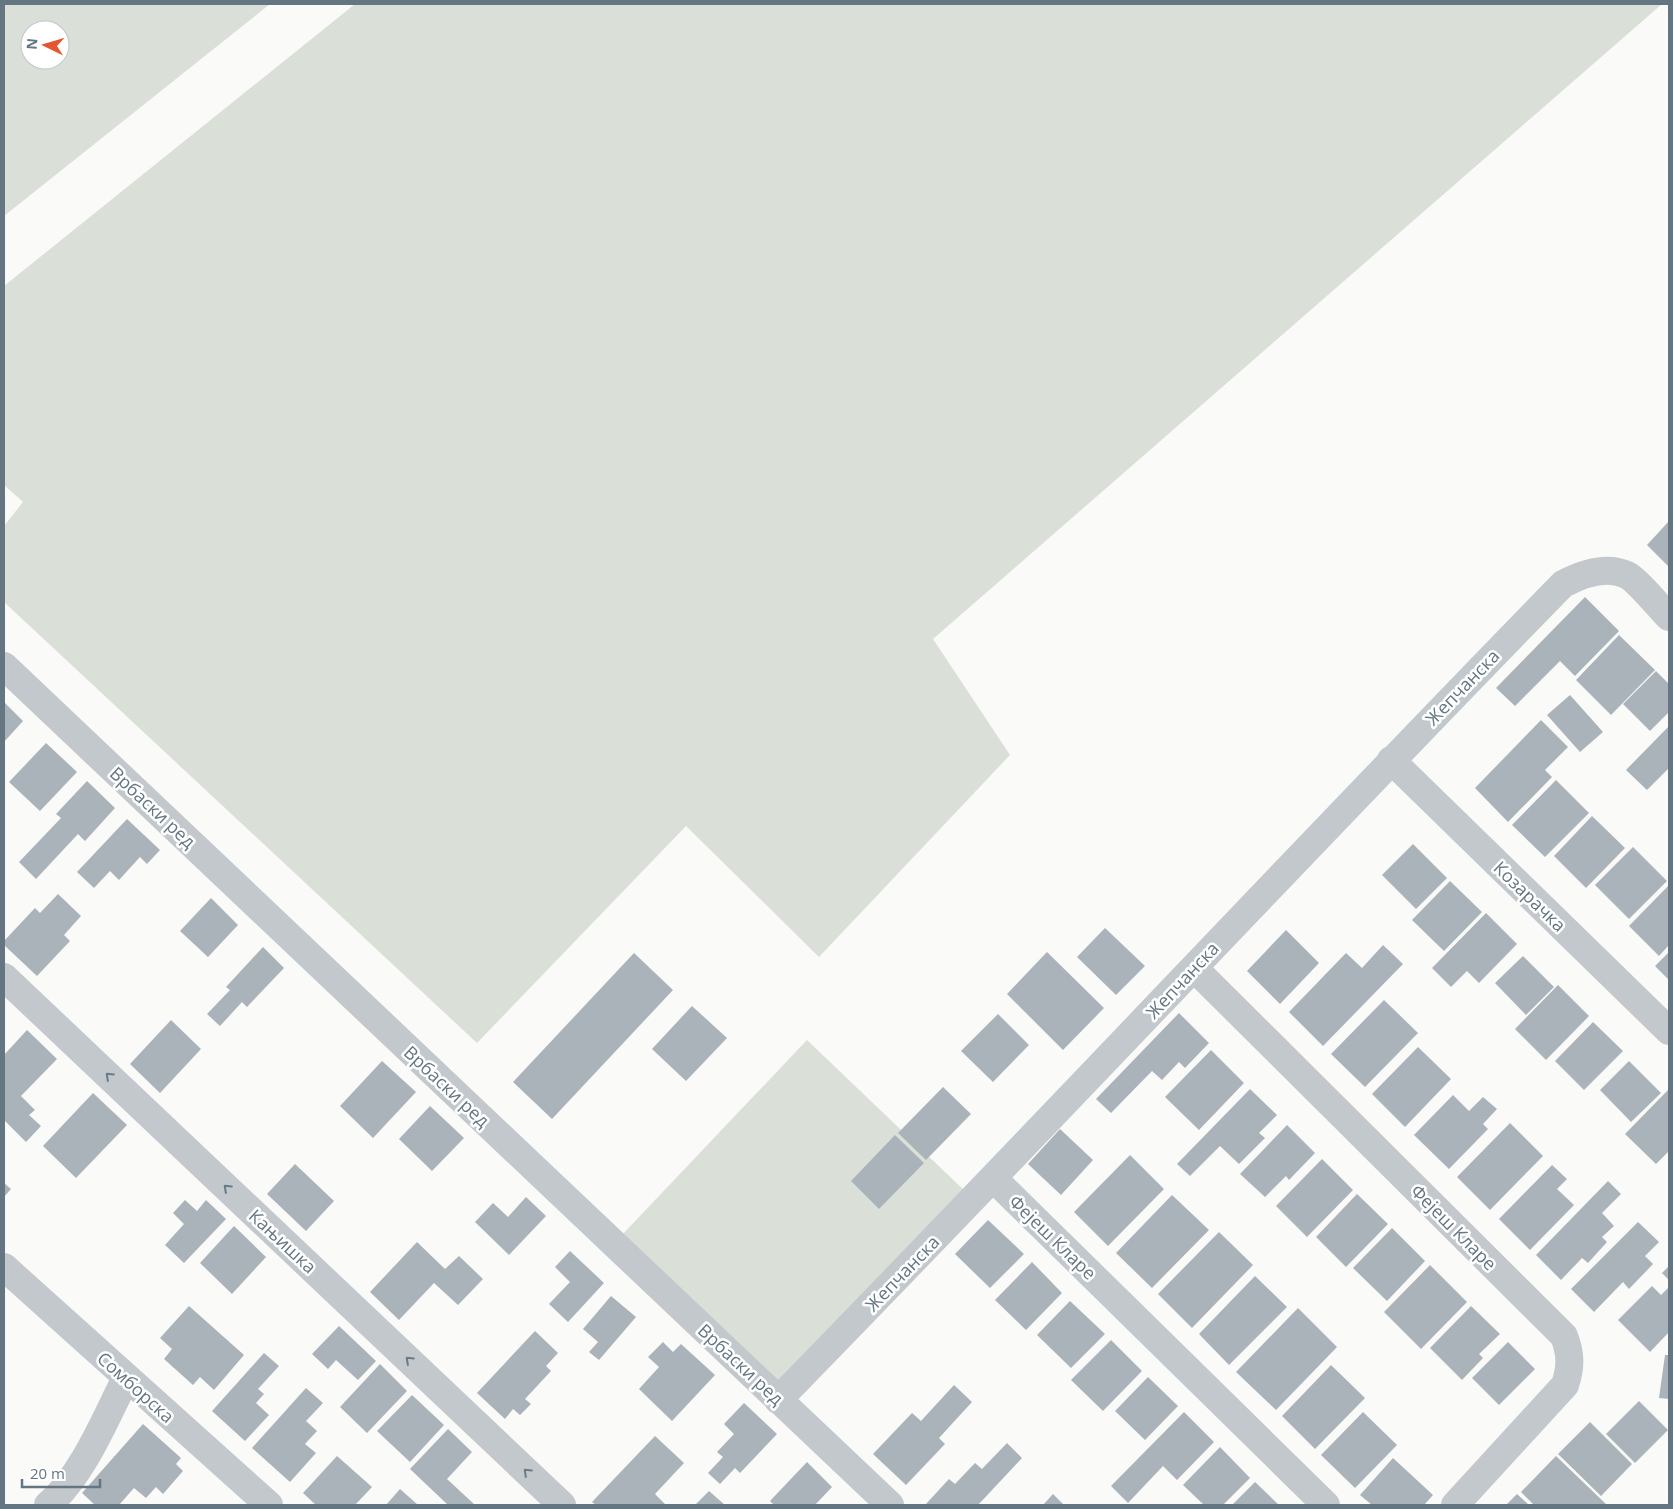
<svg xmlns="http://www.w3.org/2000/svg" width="1673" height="1509" viewBox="0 0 1673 1509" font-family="'Open Sans',sans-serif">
	<rect width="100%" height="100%" fill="#fafaf8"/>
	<path fill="#dadfd7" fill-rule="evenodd" d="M 7,4 L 270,4 L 4,216 L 4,6 ZM 30,30 L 60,30 L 60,60 L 30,60 Z
		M 355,4 L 1662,4 L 933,639 L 1010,755 L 819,957 L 686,826 L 477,1043 L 4,602 L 4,526 L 23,502 L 4,485 L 4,286 Z
		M 807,1040 L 968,1194 L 782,1390 L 621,1236 Z"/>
	<path fill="#aab3b9" d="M 1669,521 L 1669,567 L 1647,545 Z
		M 1585,597 L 1619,631 L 1575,676 L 1560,661 L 1515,706 L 1496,688 Z
		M 1619,635 L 1655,670 L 1611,715 L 1576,680 Z
		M 1656,671 L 1669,684 L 1669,712 L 1650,731 L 1623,704 Z
		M 1570,695 L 1603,732 L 1580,752 L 1547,715 Z
		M 4,702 L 23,721 L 4,742 Z
		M 1541,720 L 1568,747 L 1545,770 L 1552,777 L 1508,822 L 1475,788 Z
		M 1669,726 L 1669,770 L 1668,769 L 1647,790 L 1626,770 Z
		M 46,743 L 77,772 L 40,811 L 9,782 Z
		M 1556,780 L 1589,813 L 1545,857 L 1512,825 Z
		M 87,781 L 115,808 L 85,841 L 78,834 L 36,879 L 19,862 L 61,818 L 56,814 Z
		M 1592,816 L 1625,848 L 1586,888 L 1554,856 Z
		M 127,819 L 160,850 L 147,864 L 140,857 L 119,880 L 110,871 L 94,888 L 77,872 Z
		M 1413,844 L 1447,878 L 1416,909 L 1382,875 Z
		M 1633,847 L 1667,881 L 1629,919 L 1595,885 Z
		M 1450,881 L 1482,912 L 1444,951 L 1412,920 Z
		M 1669,885 L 1669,945 L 1659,956 L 1629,926 Z
		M 58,894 L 81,916 L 64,935 L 70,941 L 37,976 L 4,945 L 4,941 L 35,908 L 40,913 Z
		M 211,898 L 238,925 L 208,957 L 180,931 Z
		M 1486,913 L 1517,944 L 1479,983 L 1467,971 L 1451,987 L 1432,968 Z
		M 1105,928 L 1145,966 L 1116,995 L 1077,957 Z
		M 1286,930 L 1319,963 L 1280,1004 L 1247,971 Z
		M 1383,945 L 1403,964 L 1323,1046 L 1289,1012 L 1346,953 L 1362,968 Z
		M 263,947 L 284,968 L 247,1007 L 242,1002 L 220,1026 L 207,1014 L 230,990 L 226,987 Z
		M 1047,952 L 1104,1008 L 1063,1050 L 1007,994 Z
		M 1669,952 L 1669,980 L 1655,966 Z
		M 634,953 L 673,990 L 552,1119 L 513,1082 Z
		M 1523,956 L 1554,987 L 1526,1015 L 1495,983 Z
		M 1558,985 L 1589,1016 L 1546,1060 L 1515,1029 Z
		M 1384,1000 L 1418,1033 L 1365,1087 L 1331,1054 Z
		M 692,1006 L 727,1038 L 686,1081 L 652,1049 Z
		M 1179,1013 L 1209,1043 L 1185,1068 L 1179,1062 L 1162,1080 L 1152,1071 L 1111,1113 L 1096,1099 Z
		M 998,1014 L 1029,1045 L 993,1082 L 961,1051 Z
		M 171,1020 L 201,1049 L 160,1093 L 130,1064 Z
		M 1593,1022 L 1623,1051 L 1584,1090 L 1555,1061 Z
		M 27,1030 L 57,1059 L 21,1096 L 35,1110 L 29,1115 L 41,1126 L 26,1142 L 4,1120 L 4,1055 Z
		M 1418,1047 L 1451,1079 L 1405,1127 L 1372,1094 Z
		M 1211,1050 L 1244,1083 L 1199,1130 L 1165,1097 Z
		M 382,1061 L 416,1092 L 373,1138 L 340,1106 Z
		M 1629,1061 L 1661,1093 L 1631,1122 L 1600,1090 Z
		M 943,1087 L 971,1114 L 926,1160 L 898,1133 Z
		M 1250,1089 L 1277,1115 L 1259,1133 L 1265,1138 L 1239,1164 L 1220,1146 L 1190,1176 L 1177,1164 Z
		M 1669,1089 L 1669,1151 L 1656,1164 L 1625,1134 Z
		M 93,1093 L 127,1125 L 76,1178 L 43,1146 Z
		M 1453,1095 L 1469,1111 L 1483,1097 L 1497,1109 L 1483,1124 L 1488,1129 L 1449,1169 L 1414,1135 Z
		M 430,1106 L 464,1138 L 432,1171 L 399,1139 Z
		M 1510,1123 L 1543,1156 L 1490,1210 L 1457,1177 Z
		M 1287,1125 L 1315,1153 L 1289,1180 L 1286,1176 L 1265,1197 L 1240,1174 Z
		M 1060,1129 L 1093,1160 L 1061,1195 L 1028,1164 Z
		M 895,1135 L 924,1163 L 879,1209 L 851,1181 Z
		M 1130,1155 L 1164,1189 L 1108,1246 L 1074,1212 Z
		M 1322,1159 L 1353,1190 L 1307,1237 L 1276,1206 Z
		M 295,1164 L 334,1201 L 306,1231 L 267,1194 Z
		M 1552,1165 L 1567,1179 L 1557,1189 L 1574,1205 L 1530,1250 L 1499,1219 Z
		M 1608,1181 L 1621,1194 L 1602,1213 L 1614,1226 L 1602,1237 L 1607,1242 L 1588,1263 L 1582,1258 L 1561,1280 L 1536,1255 Z
		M 4,1183 L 11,1189 L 4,1197 Z
		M 1357,1194 L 1388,1224 L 1346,1267 L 1316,1237 Z
		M 1172,1195 L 1209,1230 L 1152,1288 L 1116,1253 Z
		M 526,1197 L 546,1216 L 509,1255 L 475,1222 L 493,1203 L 508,1217 Z
		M 185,1200 L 197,1211 L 206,1200 L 226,1219 L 184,1263 L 165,1245 L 184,1224 L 173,1213 Z
		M 988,1220 L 1024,1254 L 990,1288 L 955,1254 Z
		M 1638,1222 L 1659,1242 L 1645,1256 L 1653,1264 L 1629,1289 L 1623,1282 L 1594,1312 L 1571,1289 Z
		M 234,1226 L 266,1257 L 232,1294 L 200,1263 Z
		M 1392,1228 L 1425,1261 L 1387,1301 L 1353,1268 Z
		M 1219,1232 L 1253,1265 L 1192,1328 L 1158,1294 Z
		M 417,1242 L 445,1269 L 459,1256 L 483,1279 L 458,1305 L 434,1283 L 399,1320 L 370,1292 Z
		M 570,1251 L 604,1283 L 568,1322 L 549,1304 L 570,1282 L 555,1267 Z
		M 1032,1262 L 1062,1293 L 1026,1330 L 995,1300 Z
		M 1430,1265 L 1467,1302 L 1421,1349 L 1384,1312 Z
		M 1669,1266 L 1669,1280 L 1662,1273 Z
		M 1255,1276 L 1287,1307 L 1229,1365 L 1199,1334 Z
		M 1652,1286 L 1661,1295 L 1669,1287 L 1669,1332 L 1650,1352 L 1618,1320 Z
		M 611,1296 L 636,1317 L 599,1360 L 589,1352 L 598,1342 L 583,1329 Z
		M 1070,1301 L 1105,1334 L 1071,1368 L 1037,1335 Z
		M 189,1306 L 244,1355 L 214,1390 L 200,1377 L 193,1385 L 164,1359 L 172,1349 L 160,1338 Z
		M 1471,1306 L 1500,1334 L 1479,1354 L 1483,1358 L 1462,1380 L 1430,1348 Z
		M 1298,1308 L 1337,1347 L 1276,1410 L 1236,1372 Z
		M 339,1326 L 376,1361 L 358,1380 L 336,1360 L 328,1369 L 312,1354 Z
		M 535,1331 L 558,1353 L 546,1366 L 551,1371 L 525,1399 L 531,1404 L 520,1415 L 513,1409 L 505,1419 L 477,1393 Z
		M 1111,1340 L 1142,1371 L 1103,1411 L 1071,1380 Z
		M 663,1342 L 673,1352 L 681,1344 L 715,1375 L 672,1421 L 639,1389 L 659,1367 L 648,1357 Z
		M 1508,1342 L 1535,1369 L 1499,1405 L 1472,1378 Z
		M 264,1353 L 279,1366 L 258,1389 L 264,1394 L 256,1403 L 269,1415 L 245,1441 L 212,1411 Z
		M 1665,1355 L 1669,1355 L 1669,1399 L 1659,1398 Z
		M 380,1364 L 407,1391 L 367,1433 L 340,1407 Z
		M 1331,1365 L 1365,1398 L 1315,1449 L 1282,1416 Z
		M 1148,1377 L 1178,1406 L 1145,1440 L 1115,1411 Z
		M 954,1385 L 972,1402 L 939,1438 L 945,1444 L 906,1485 L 873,1454 L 912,1413 L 921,1421 Z
		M 306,1388 L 323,1403 L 306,1421 L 317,1431 L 305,1444 L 316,1453 L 290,1482 L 252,1448 Z
		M 412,1395 L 444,1425 L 410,1462 L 377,1431 Z
		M 1639,1401 L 1668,1430 L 1635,1463 L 1606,1434 Z
		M 744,1403 L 777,1434 L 740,1473 L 735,1468 L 720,1484 L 708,1473 L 723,1457 L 717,1452 L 734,1434 L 724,1424 Z
		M 1184,1412 L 1214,1442 L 1177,1480 L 1163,1466 L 1128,1503 L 1111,1486 Z
		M 1363,1412 L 1397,1445 L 1355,1488 L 1321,1455 Z
		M 1590,1422 L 1632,1464 L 1601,1496 L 1558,1454 Z
		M 143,1424 L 181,1458 L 176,1464 L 183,1471 L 163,1494 L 156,1487 L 146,1498 L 134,1488 L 119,1505 L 95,1505 L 82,1493 Z
		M 448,1429 L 472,1452 L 447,1479 L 475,1505 L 448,1505 L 410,1469 Z
		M 655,1436 L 684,1463 L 655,1494 L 665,1504 L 596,1505 L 592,1502 Z
		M 1007,1443 L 1022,1458 L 978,1505 L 926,1504 L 949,1479 L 955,1484 L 975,1463 L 982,1469 Z
		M 1220,1447 L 1250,1478 L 1223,1505 L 1204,1505 L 1183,1485 Z
		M 337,1456 L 372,1487 L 355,1505 L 316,1505 L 303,1493 Z
		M 1556,1456 L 1607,1505 L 1534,1505 L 1521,1492 Z
		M 1393,1458 L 1433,1495 L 1424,1505 L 1372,1505 L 1360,1495 Z
		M 807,1462 L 832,1487 L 815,1505 L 774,1505 L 770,1501 Z
		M 1255,1482 L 1279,1505 L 1232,1505 Z
		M 400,1489 L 418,1505 L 386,1505 Z
		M 709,1491 L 725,1505 L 695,1505 Z
		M 1053,1494 L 1064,1505 L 1043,1505 Z
		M 1517,1494 L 1529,1505 L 1506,1505 Z"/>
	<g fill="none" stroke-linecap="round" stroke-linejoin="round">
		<path stroke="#c3c8cc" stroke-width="28" d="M 4,666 L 890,1505
			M 1391,760 L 1669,1031
			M 1194,968 L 1564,1336 C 1571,1354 1571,1367 1565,1385 L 1455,1505
			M 4,977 L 562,1505
			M 994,1179 L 1326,1505
			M 4,1267 L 269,1505
			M 778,1400 C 1042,1130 1299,854 1563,584 C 1582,574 1606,565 1627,575 C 1637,580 1660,608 1669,617
			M 48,1505 C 83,1475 105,1419 126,1378"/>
	</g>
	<defs><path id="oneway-chevron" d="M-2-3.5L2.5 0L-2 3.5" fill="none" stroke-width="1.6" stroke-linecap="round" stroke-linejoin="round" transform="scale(1.25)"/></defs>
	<g stroke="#6a7a87">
		<use href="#oneway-chevron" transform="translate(109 1076) rotate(-137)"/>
		<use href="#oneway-chevron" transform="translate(227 1188) rotate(-137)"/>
		<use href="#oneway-chevron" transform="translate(409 1360) rotate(-137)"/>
		<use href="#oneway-chevron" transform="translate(527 1472) rotate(-137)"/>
	</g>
	<g text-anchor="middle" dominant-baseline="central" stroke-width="5" stroke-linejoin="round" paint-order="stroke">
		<g font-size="18" fill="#657683" stroke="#fff">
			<text transform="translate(1462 687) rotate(-46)">Жепчанска</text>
			<text transform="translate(153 807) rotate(43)">Врбаски ред</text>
			<text transform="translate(1530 896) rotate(44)">Козарачка</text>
			<text transform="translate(1182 980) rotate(-47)">Жепчанска</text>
			<text transform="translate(447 1086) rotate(43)">Врбаски ред</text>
			<text transform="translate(1454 1227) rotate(45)">Фејеш Кларе</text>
			<text transform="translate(1053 1237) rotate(44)">Фејеш Кларе</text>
			<text transform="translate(283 1241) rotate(43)">Кањишка</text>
			<text transform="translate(902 1273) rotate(-46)">Жепчанска</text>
			<text transform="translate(741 1364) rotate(43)">Врбаски ред</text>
			<text transform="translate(136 1387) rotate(42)">Сомборска</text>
		</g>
	</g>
	<rect width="1673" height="1509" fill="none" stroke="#657683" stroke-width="10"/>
	<g transform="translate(45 45) rotate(275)"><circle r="24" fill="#ffffff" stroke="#c1c8cd"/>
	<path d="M0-4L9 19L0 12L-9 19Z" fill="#e4572e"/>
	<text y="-8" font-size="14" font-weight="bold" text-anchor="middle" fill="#657683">N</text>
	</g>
	<path d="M22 1479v8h78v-8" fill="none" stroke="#657683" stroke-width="2.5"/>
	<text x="30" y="1479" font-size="15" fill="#657683" stroke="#ffffff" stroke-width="4" paint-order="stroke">20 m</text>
</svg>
